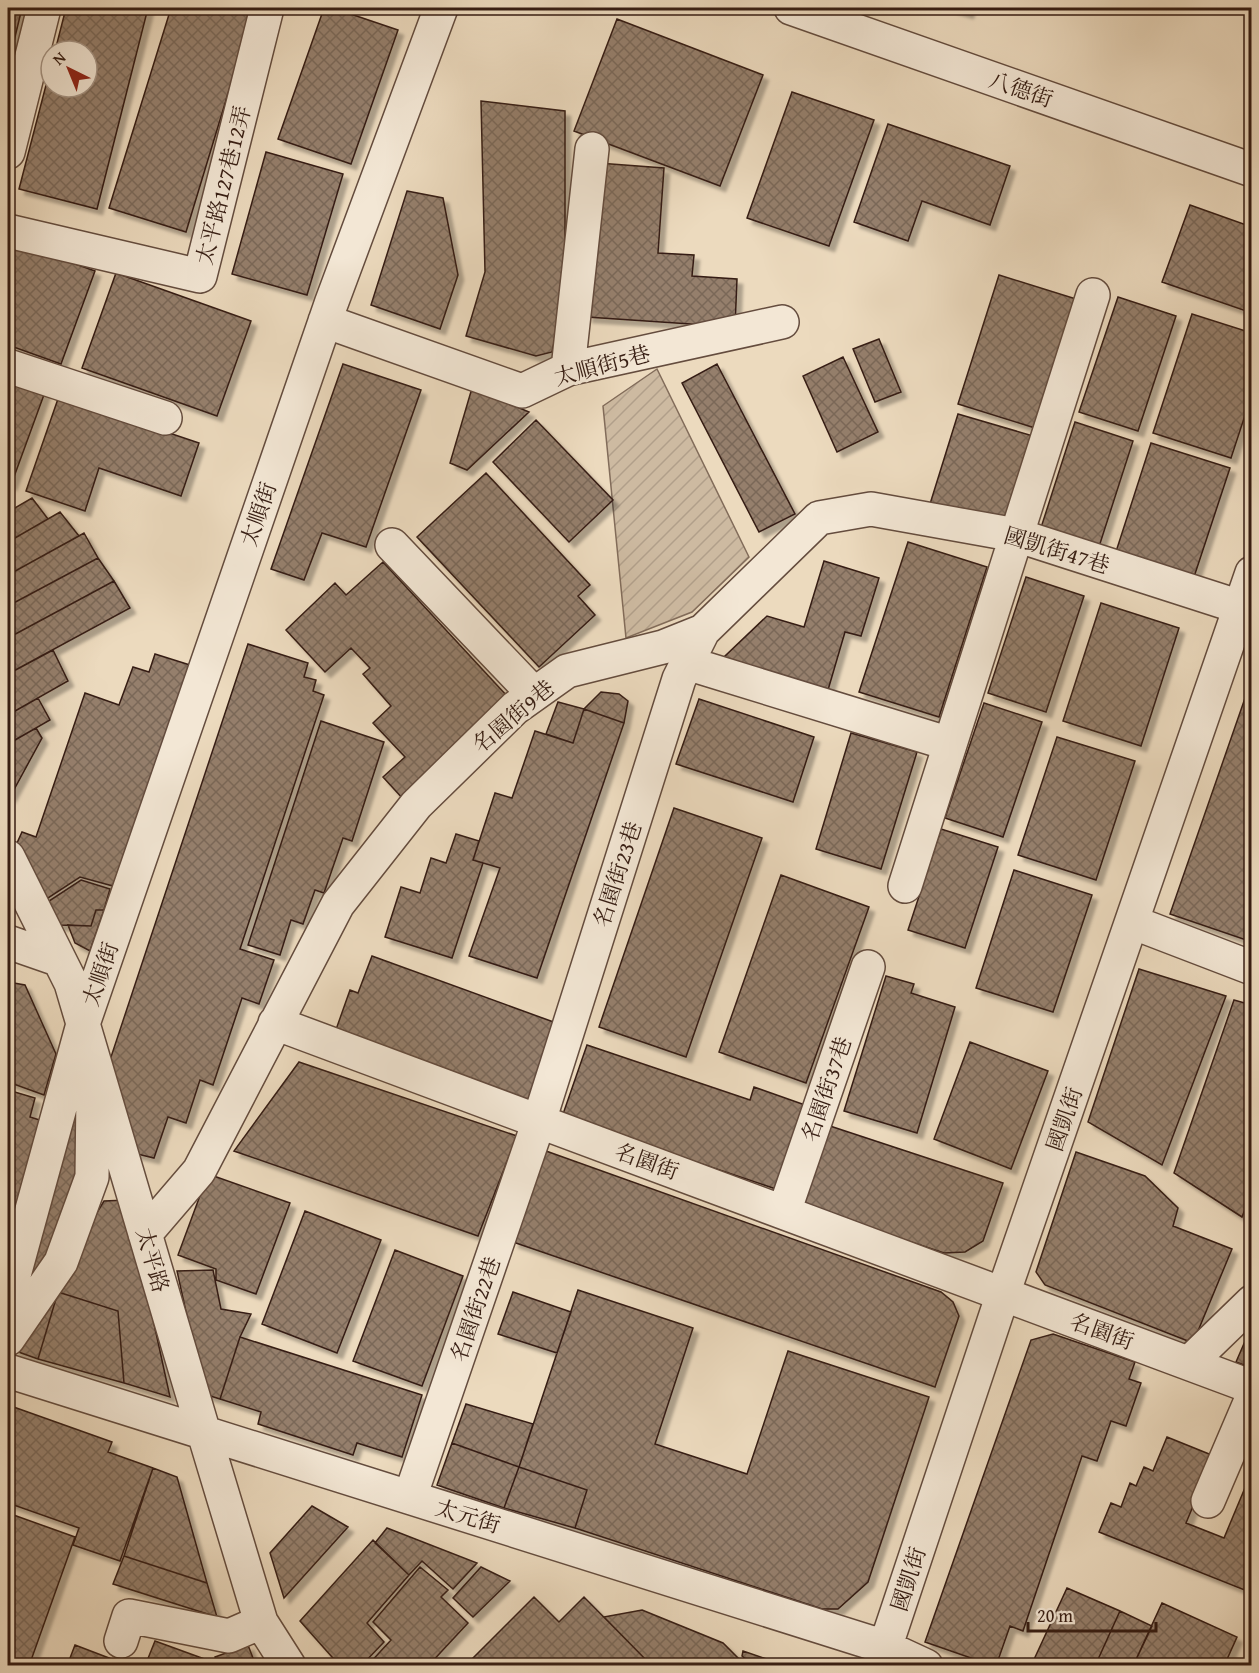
<svg xmlns="http://www.w3.org/2000/svg" width="1259" height="1673" viewBox="0 0 1259 1673" font-family="'Gentium Book Plus','Noto Serif TC',serif">
	<defs>
		<pattern id="garden-furrows" width="10" height="10" patternUnits="userSpaceOnUse" patternTransform="scale(1.5)"><rect width="10" height="10" fill="#cdbaa1"/><path d="M-1 1l2-2M0 10L10 0M9 11l2-2" fill="none" stroke="#b19f8a"/></pattern>
		<pattern id="building-cross-hatch" width="8" height="8" patternUnits="userSpaceOnUse" patternTransform="scale(1.5)"><rect width="8" height="8" fill="#957f6c"/><path d="M0 0l8 8M0 8l8-8" fill="none" stroke="#7a6758"/></pattern>
		<filter id="shadow"><feDropShadow dx="5.5" dy="5.5" stdDeviation="1.5" flood-color="#0004"/></filter>
	</defs>
	<rect width="100%" height="100%" fill="#ecdabe"/>
	<filter id="stains"><feTurbulence type="fractalNoise" baseFrequency=".00333" numOctaves="4"/><feColorMatrix values="0 0 0 0 .2 0 0 0 0 .09 0 0 0 0 .02 0 0 0 .5 -.17"/></filter>
	<radialGradient id="worn" r=".72"><stop offset=".6" stop-color="#630" stop-opacity="0"/><stop offset="1" stop-color="#630" stop-opacity=".3"/></radialGradient>
	<path fill="url(#garden-furrows)" stroke="#826c5a" stroke-width="1.5" d="M 657,369 L 749,557 L 692,612 L 626,638 L 603,406 Z"/>
	<path fill="url(#building-cross-hatch)" stroke="#361d13" stroke-width="1.5" filter="url(#shadow)" d="M 8,8 L 22,8 L 8,66 Z
		M 66,8 L 148,8 L 97,209 L 19,189 L 51,66 L 51,87 L 87,87 L 87,51 L 55,51 Z
		M 171,8 L 254,8 L 186,232 L 109,208 Z
		M 324,8 L 333,8 L 398,30 L 351,164 L 278,139 Z
		M 952,8 L 969,8 L 968,13 Z
		M 617,19 L 763,75 L 720,186 L 574,131 Z
		M 792,92 L 874,120 L 829,246 L 747,218 Z
		M 481,101 L 565,111 L 565,293 L 552,352 L 536,356 L 466,336 L 485,272 Z
		M 888,124 L 1010,166 L 990,225 L 922,201 L 908,241 L 854,222 Z
		M 266,152 L 343,174 L 307,295 L 232,274 Z
		M 598,163 L 664,168 L 658,253 L 694,255 L 692,276 L 737,279 L 735,327 L 587,317 Z
		M 407,191 L 443,198 L 458,275 L 440,329 L 371,305 Z
		M 1190,205 L 1252,227 L 1252,313 L 1162,282 Z
		M 14,242 L 95,271 L 61,364 L 8,345 L 8,261 Z
		M 116,273 L 251,321 L 217,416 L 82,368 Z
		M 999,275 L 1076,299 L 1035,428 L 958,404 Z
		M 1118,297 L 1176,316 L 1138,431 L 1079,412 Z
		M 1192,314 L 1252,333 L 1252,394 L 1231,458 L 1153,433 Z
		M 879,339 L 901,392 L 875,402 L 853,349 Z
		M 843,357 L 878,432 L 837,452 L 803,376 Z
		M 343,364 L 421,390 L 366,547 L 322,533 L 304,580 L 271,569 Z
		M 717,364 L 795,514 L 759,532 L 682,383 Z
		M 8,378 L 45,392 L 11,485 L 8,483 Z
		M 472,388 L 529,412 L 467,470 L 450,463 Z
		M 59,396 L 199,443 L 181,496 L 99,468 L 85,511 L 26,491 Z
		M 958,414 L 1033,436 L 1005,527 L 930,504 Z
		M 536,420 L 613,500 L 569,542 L 493,462 Z
		M 1075,422 L 1133,441 L 1096,556 L 1038,537 Z
		M 1151,443 L 1230,468 L 1191,586 L 1113,561 Z
		M 486,473 L 590,585 L 578,596 L 595,615 L 539,667 L 417,537 Z
		M 32,498 L 48,519 L 8,542 L 8,512 Z
		M 60,512 L 79,536 L 8,575 L 8,542 Z
		M 84,533 L 98,558 L 8,606 L 8,575 Z
		M 908,542 L 987,567 L 939,717 L 859,692 Z
		M 98,558 L 114,581 L 8,638 L 8,606 Z
		M 824,561 L 879,578 L 861,636 L 845,632 L 828,690 L 723,658 L 767,616 L 804,627 Z
		M 383,562 L 507,696 L 404,800 L 383,777 L 405,757 L 373,723 L 391,706 L 363,674 L 370,668 L 351,648 L 325,672 L 286,630 L 335,583 L 346,595 Z
		M 1026,577 L 1084,596 L 1046,712 L 988,693 Z
		M 114,581 L 130,608 L 8,674 L 8,638 Z
		M 1101,603 L 1179,628 L 1141,746 L 1063,721 Z
		M 248,644 L 308,663 L 304,677 L 316,680 L 313,691 L 324,695 L 240,949 L 274,960 L 259,1004 L 242,998 L 213,1085 L 200,1080 L 186,1123 L 168,1117 L 154,1158 L 129,1152 L 108,1066 Z
		M 53,650 L 68,681 L 8,715 L 8,674 Z
		M 155,654 L 190,665 L 113,886 L 80,877 L 45,900 L 12,854 L 22,832 L 36,837 L 85,693 L 119,705 L 133,667 L 149,672 Z
		M 1252,678 L 1252,942 L 1170,914 Z
		M 601,692 L 619,694 L 628,701 L 624,723 L 584,709 Z
		M 38,698 L 50,720 L 8,744 L 8,715 Z
		M 699,699 L 814,737 L 793,802 L 676,764 Z
		M 558,702 L 584,709 L 573,743 L 546,734 Z
		M 984,703 L 1042,722 L 1003,837 L 945,818 Z
		M 584,709 L 624,723 L 537,978 L 469,956 L 500,868 L 473,860 L 495,793 L 512,798 L 535,731 L 573,743 Z
		M 321,721 L 384,742 L 352,841 L 343,838 L 324,893 L 315,890 L 303,924 L 291,920 L 280,955 L 248,945 Z
		M 36,728 L 42,738 L 10,797 L 8,792 L 8,744 Z
		M 851,733 L 917,752 L 881,869 L 816,849 Z
		M 1057,737 L 1135,761 L 1096,880 L 1018,855 Z
		M 674,808 L 762,838 L 686,1057 L 599,1027 Z
		M 941,829 L 998,847 L 965,948 L 908,930 Z
		M 456,834 L 479,841 L 473,860 L 483,863 L 452,958 L 385,937 L 401,887 L 420,893 L 431,858 L 446,863 Z
		M 1014,870 L 1092,895 L 1053,1012 L 976,988 Z
		M 781,875 L 869,907 L 806,1083 L 719,1052 Z
		M 81,880 L 110,889 L 104,910 L 96,910 L 91,926 L 58,925 L 46,903 Z
		M 96,910 L 104,910 L 90,951 L 75,943 L 68,925 L 91,926 Z
		M 372,956 L 559,1024 L 528,1108 L 333,1038 L 350,990 L 358,993 Z
		M 1139,969 L 1226,996 L 1162,1165 L 1088,1122 Z
		M 886,976 L 914,984 L 911,993 L 955,1007 L 917,1133 L 844,1111 Z
		M 8,982 L 25,985 L 56,1054 L 44,1095 L 8,1082 Z
		M 1234,1000 L 1252,1005 L 1252,1191 L 1242,1217 L 1174,1173 Z
		M 970,1042 L 1048,1071 L 1011,1169 L 934,1139 Z
		M 587,1045 L 750,1100 L 754,1087 L 805,1105 L 776,1189 L 562,1117 Z
		M 299,1062 L 517,1136 L 478,1236 L 234,1151 Z
		M 8,1090 L 35,1098 L 30,1117 L 46,1122 L 15,1226 L 8,1224 Z
		M 72,1091 L 84,1096 L 83,1173 L 30,1292 L 21,1287 Z
		M 830,1126 L 1003,1183 L 983,1241 L 965,1252 L 944,1253 L 803,1206 Z
		M 546,1151 L 941,1292 L 953,1302 L 959,1316 L 935,1387 L 513,1242 Z
		M 1076,1152 L 1145,1176 L 1178,1208 L 1173,1226 L 1232,1249 L 1193,1343 L 1045,1285 L 1036,1272 Z
		M 208,1174 L 290,1203 L 256,1294 L 216,1280 L 216,1269 L 178,1255 Z
		M 127,1200 L 170,1397 L 124,1383 L 118,1311 L 58,1292 L 38,1359 L 13,1350 L 104,1201 Z
		M 305,1211 L 381,1240 L 337,1353 L 262,1324 Z
		M 395,1250 L 463,1276 L 422,1386 L 353,1361 Z
		M 213,1270 L 221,1309 L 251,1314 L 240,1337 L 220,1399 L 204,1394 L 177,1271 Z
		M 578,1290 L 693,1328 L 655,1444 L 747,1474 L 788,1351 L 929,1397 L 868,1582 L 838,1609 L 822,1609 L 575,1528 L 587,1490 L 519,1467 Z
		M 58,1292 L 118,1311 L 124,1383 L 38,1359 Z
		M 513,1292 L 571,1312 L 557,1353 L 498,1334 Z
		M 1252,1325 L 1252,1368 L 1236,1362 Z
		M 1053,1334 L 1135,1362 L 1129,1379 L 1141,1383 L 1126,1426 L 1111,1421 L 1097,1461 L 1082,1456 L 1023,1631 L 1010,1626 L 996,1666 L 994,1666 L 925,1642 L 1031,1340 Z
		M 240,1337 L 422,1395 L 402,1457 L 357,1443 L 353,1455 L 258,1424 L 261,1412 L 220,1399 Z
		M 466,1404 L 533,1424 L 519,1467 L 452,1443 Z
		M 8,1405 L 112,1442 L 108,1452 L 153,1468 L 120,1561 L 73,1545 L 79,1528 L 8,1503 Z
		M 1167,1437 L 1214,1456 L 1186,1523 L 1224,1538 L 1252,1471 L 1252,1593 L 1099,1532 L 1111,1503 L 1121,1507 L 1130,1483 L 1136,1486 L 1144,1467 L 1153,1471 Z
		M 452,1443 L 519,1467 L 504,1508 L 437,1485 Z
		M 519,1467 L 587,1490 L 575,1528 L 504,1508 Z
		M 153,1468 L 177,1477 L 207,1583 L 124,1556 Z
		M 312,1506 L 348,1527 L 284,1598 L 270,1553 Z
		M 8,1513 L 75,1537 L 29,1666 L 8,1666 Z
		M 387,1528 L 477,1563 L 453,1589 L 422,1561 L 409,1575 L 375,1543 Z
		M 373,1540 L 409,1575 L 367,1623 L 384,1642 L 361,1666 L 340,1666 L 300,1621 Z
		M 124,1556 L 207,1583 L 217,1617 L 113,1584 Z
		M 420,1567 L 448,1590 L 441,1597 L 468,1623 L 428,1666 L 367,1666 L 391,1640 L 373,1622 Z
		M 481,1567 L 510,1581 L 473,1617 L 453,1598 Z
		M 1067,1588 L 1120,1611 L 1095,1666 L 1031,1666 Z
		M 534,1597 L 559,1622 L 584,1597 L 652,1666 L 465,1666 Z
		M 1162,1603 L 1237,1637 L 1224,1666 L 1133,1666 Z
		M 642,1610 L 723,1643 L 746,1666 L 652,1666 L 604,1617 Z
		M 1120,1611 L 1152,1626 L 1133,1666 L 1095,1666 Z
		M 155,1641 L 210,1661 L 208,1666 L 145,1666 Z
		M 75,1645 L 130,1666 L 67,1666 Z
		M 248,1645 L 256,1666 L 218,1666 L 215,1657 Z
		M 743,1651 L 787,1666 L 754,1666 L 742,1656 Z"/>
	<g fill="none" stroke-linecap="round" stroke-linejoin="round">
		<g stroke="#644c3e" stroke-width="36">
			<path id="minor" d="M 791,8 L 1252,170
				M 8,152 L 44,8
				M 8,231 L 200,276 L 267,8
				M 325,321 L 522,391 L 568,369 L 782,322
				M 8,366 L 165,418
				M 568,369 L 592,149
				M 392,545 L 534,694
				M 688,661 L 703,668 L 950,744
				M 8,857 L 71,983 L 204,1433 L 261,1622 L 289,1666
				M 905,886 L 1093,295
				M 1132,922 L 1252,968
				M 8,942 L 57,959
				M 275,1023 L 1252,1387
				M 784,1212 L 868,967
				M 145,1234 L 199,1171 L 338,904 L 416,805 L 515,708 L 567,671 L 663,647 L 703,631 L 819,518 L 871,509 L 1016,535 L 1240,607
				M 8,1297 L 83,1024 L 331,304 L 441,8
				M 8,1339 L 61,1262 L 92,1177 L 93,1093
				M 1189,1363 L 1252,1302
				M 8,1371 L 885,1647 L 926,1666
				M 410,1497 L 539,1121 L 679,679 L 703,631
				M 1208,1501 L 1252,1398
				M 121,1641 L 129,1616 L 229,1636 L 261,1622
				M 879,1666 L 1003,1294 L 1252,573"/>
		</g>
		<use href="#minor" stroke="#f3e7d5" stroke-width="33"/>
	</g>
	<g text-anchor="middle" dominant-baseline="central" stroke-width="6" stroke-linejoin="round" paint-order="stroke">
		<g font-size="22" fill="#361d13" stroke="#f3e7d5">
			<text transform="translate(1021 89) rotate(19)">八德街</text>
			<text transform="translate(223 185) rotate(-76)">太平路127巷12弄</text>
			<text transform="translate(602 365) rotate(-15)">太順街5巷</text>
			<text transform="translate(258 514) rotate(-71)">太順街</text>
			<text transform="translate(1057 550) rotate(17)">國凱街47巷</text>
			<text transform="translate(513 716) rotate(-40)">名園街9巷</text>
			<text transform="translate(617 874) rotate(-72)">名園街23巷</text>
			<text transform="translate(100 974) rotate(-71)">太順街</text>
			<text transform="translate(826 1089) rotate(-71)">名園街37巷</text>
			<text transform="translate(1064 1119) rotate(-71)">國凱街</text>
			<text transform="translate(647 1161) rotate(20)">名園街</text>
			<text transform="translate(153 1260) rotate(74)">太平路</text>
			<text transform="translate(475 1309) rotate(-71)">名園街22巷</text>
			<text transform="translate(1102 1331) rotate(20)">名園街</text>
			<text transform="translate(468 1516) rotate(17)">太元街</text>
			<text transform="translate(908 1579) rotate(-72)">國凱街</text>
		</g>
	</g>
	<rect width="1259" height="1673" fill="none" stroke="#ecdabe" stroke-width="30"/>
	<rect x="9" y="9" width="1241" height="1655" fill="none" stroke="#361d13" stroke-width="3"/>
	<rect x="15" y="15" width="1229" height="1643" fill="none" stroke="#361d13" stroke-width="1.5"/>
	<g transform="translate(69 69) rotate(317)"><circle r="28" fill="#f3e7d5" stroke="#a79687" stroke-width="1.5"/>
	<path d="M0-4.5L10 22L0 15L-10 22Z" fill="#8f2418"/>
	<text y="-9" font-size="16" font-weight="bold" text-anchor="middle" fill="#361d13">N</text>
	</g>
	<path d="M1028 1622v9h128v-9" fill="none" stroke="#361d13" stroke-width="3"/>
	<text x="1037" y="1622" font-size="18" fill="#361d13" stroke="#f3e7d5" stroke-width="4.5" paint-order="stroke">20 m</text>
	<rect width="100%" height="100%" filter="url(#stains)"/>
	<rect width="100%" height="100%" fill="url(#worn)"/>
</svg>
